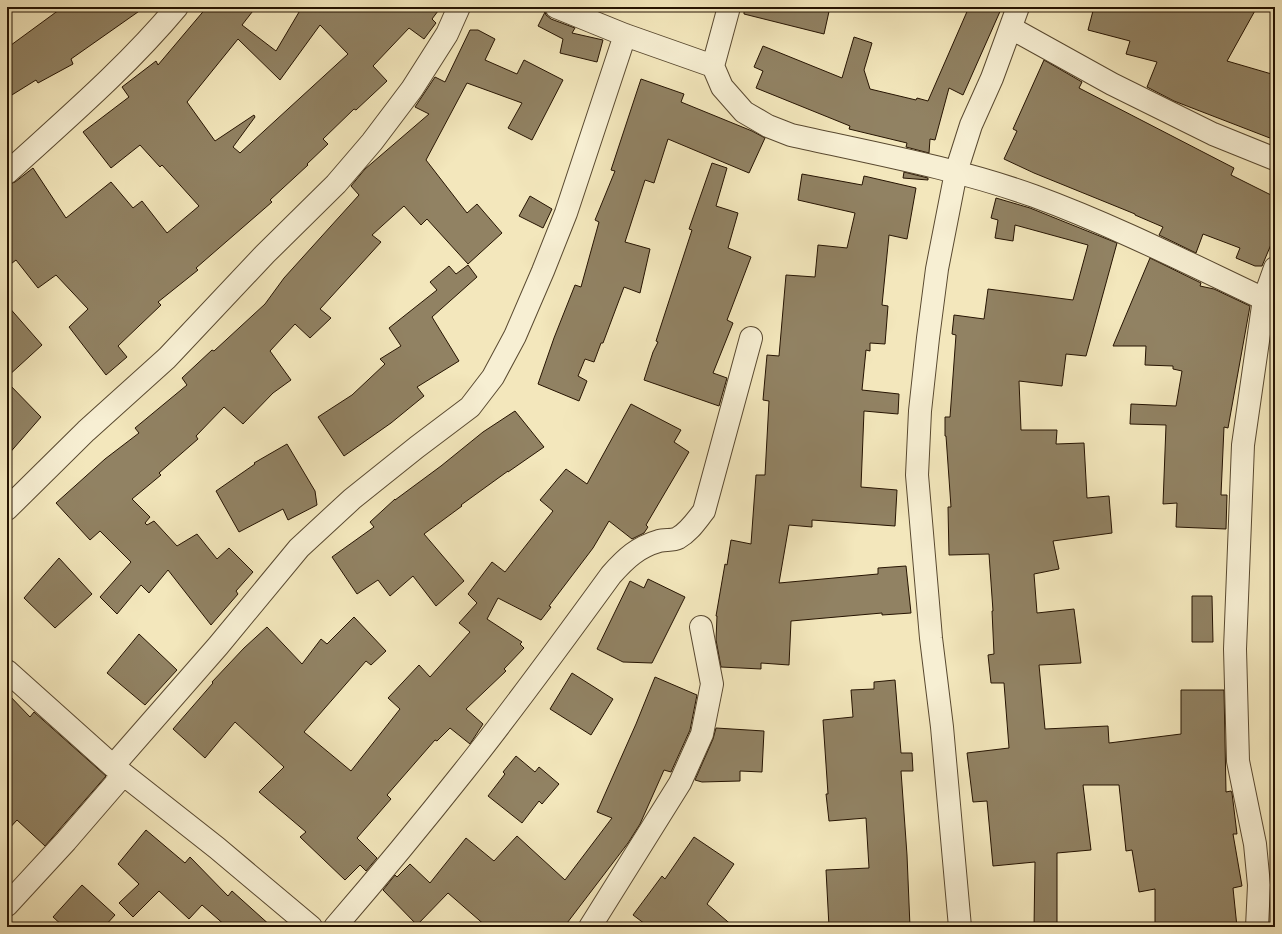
<svg xmlns="http://www.w3.org/2000/svg" width="1282" height="934" viewBox="0 0 1282 934" font-family="'IM FELL English',serif">
<style>
.building{fill:#918263;stroke:#261402;fill-rule:evenodd}
.lines{fill:none;stroke-linecap:round;stroke-linejoin:round}
.minor-casing{stroke:#594930;stroke-width:24}
.minor{stroke:#f7efd3;stroke-width:22}
</style>
<rect width="100%" height="100%" fill="#f3e7bc"/>
<filter id="stains"><feTurbulence type="fractalNoise" baseFrequency=".005" numOctaves="4"/><feColorMatrix values="0 0 0 0 .2 0 0 0 0 .09 0 0 0 0 .02 0 0 0 .5 -.17"/></filter>
<radialGradient id="worn" r=".72"><stop offset=".6" stop-color="#630" stop-opacity="0"/><stop offset="1" stop-color="#630" stop-opacity=".3"/></radialGradient>
<path class="building" d="M 63,7 L 145,7 L 71,59 L 73,64 L 38,83 L 36,80 L 7,98 L 7,48 Z
M 207,7 L 256,7 L 242,25 L 276,51 L 302,7 L 441,7 L 432,19 L 436,23 L 424,39 L 409,28 L 373,66 L 387,81 L 356,110 L 354,109 L 323,139 L 328,144 L 307,164 L 308,165 L 270,200 L 272,202 L 196,268 L 198,270 L 158,302 L 161,305 L 118,346 L 127,357 L 106,375 L 69,327 L 88,309 L 56,275 L 38,288 L 16,260 L 7,267 L 7,185 L 15,182 L 33,168 L 66,218 L 111,182 L 133,208 L 142,201 L 167,233 L 199,206 L 162,165 L 160,167 L 140,145 L 111,168 L 83,132 L 129,97 L 122,87 L 156,61 L 158,65 ZM 320,25 L 348,54 L 240,153 L 233,147 L 255,117 L 254,115 L 215,141 L 187,102 L 238,39 L 280,80 Z
M 744,7 L 830,7 L 824,34 L 744,14 Z
M 969,7 L 1002,7 L 963,95 L 949,88 L 935,140 L 930,139 L 929,153 L 906,147 L 907,143 L 849,129 L 850,126 L 756,88 L 763,71 L 754,67 L 763,46 L 842,78 L 854,37 L 872,43 L 864,70 L 870,89 L 916,100 L 917,98 L 928,101 Z
M 1094,7 L 1257,7 L 1227,61 L 1275,75 L 1275,140 L 1174,101 L 1147,87 L 1157,62 L 1126,54 L 1130,41 L 1088,30 Z
M 545,12 L 546,15 L 551,19 L 575,28 L 572,33 L 603,40 L 597,62 L 560,53 L 563,39 L 538,26 Z
M 470,30 L 478,30 L 495,39 L 485,60 L 517,74 L 524,60 L 563,80 L 532,140 L 508,128 L 522,103 L 467,83 L 426,160 L 467,213 L 477,204 L 502,233 L 468,264 L 427,219 L 421,225 L 404,206 L 372,235 L 381,242 L 320,309 L 331,318 L 310,338 L 295,324 L 270,351 L 291,380 L 273,393 L 243,424 L 224,407 L 196,436 L 198,439 L 159,473 L 161,475 L 132,499 L 150,517 L 145,523 L 147,525 L 154,521 L 177,546 L 197,534 L 217,559 L 229,548 L 253,572 L 236,591 L 238,594 L 211,625 L 168,570 L 149,593 L 141,585 L 117,614 L 100,597 L 131,562 L 100,531 L 90,540 L 56,503 L 105,459 L 139,433 L 135,428 L 187,385 L 182,378 L 212,350 L 214,351 L 265,304 L 284,278 L 359,195 L 351,186 L 365,169 L 429,114 L 415,107 L 435,77 L 445,82 Z
M 1044,60 L 1082,82 L 1079,88 L 1234,168 L 1231,175 L 1275,197 L 1275,235 L 1262,266 L 1255,266 L 1236,258 L 1240,248 L 1203,234 L 1196,253 L 1159,235 L 1163,227 L 1135,215 L 1135,214 L 1034,173 L 1004,159 L 1017,131 L 1013,129 Z
M 641,79 L 684,94 L 681,102 L 752,131 L 765,138 L 749,173 L 668,139 L 654,183 L 645,180 L 625,242 L 650,249 L 640,293 L 624,287 L 603,343 L 601,343 L 594,362 L 585,359 L 578,376 L 587,381 L 579,401 L 538,384 L 554,338 L 575,285 L 581,287 L 599,222 L 595,220 L 615,171 L 611,170 Z
M 712,163 L 727,168 L 716,206 L 738,213 L 728,248 L 751,257 L 727,320 L 733,323 L 713,373 L 727,378 L 719,406 L 644,380 L 653,352 L 658,342 L 656,341 L 692,230 L 689,229 Z
M 904,172 L 928,178 L 928,180 L 903,178 Z
M 802,174 L 862,185 L 864,176 L 916,188 L 907,239 L 889,235 L 882,305 L 888,306 L 885,344 L 870,343 L 870,351 L 866,350 L 862,390 L 899,394 L 898,414 L 864,411 L 861,487 L 897,490 L 895,526 L 812,520 L 812,527 L 789,525 L 779,583 L 878,574 L 878,568 L 906,566 L 911,613 L 882,615 L 882,613 L 791,621 L 789,665 L 761,663 L 761,669 L 721,667 L 716,640 L 717,616 L 716,616 L 725,564 L 727,565 L 731,540 L 751,544 L 756,475 L 765,475 L 769,401 L 763,400 L 767,355 L 779,356 L 786,275 L 815,277 L 818,245 L 847,248 L 855,213 L 798,200 Z
M 530,196 L 552,209 L 543,228 L 519,216 Z
M 996,198 L 1030,208 L 1117,243 L 1086,356 L 1066,354 L 1062,386 L 1019,381 L 1021,430 L 1057,430 L 1056,444 L 1084,443 L 1087,498 L 1109,496 L 1112,533 L 1053,541 L 1059,569 L 1034,574 L 1037,613 L 1074,609 L 1081,663 L 1039,665 L 1045,729 L 1108,726 L 1109,743 L 1181,734 L 1181,690 L 1224,690 L 1226,792 L 1231,791 L 1232,793 L 1237,834 L 1233,834 L 1242,886 L 1233,888 L 1237,927 L 1155,927 L 1155,889 L 1139,892 L 1132,850 L 1126,851 L 1119,785 L 1083,785 L 1091,850 L 1057,853 L 1057,927 L 1034,927 L 1035,862 L 993,866 L 987,801 L 973,802 L 967,753 L 1009,748 L 1004,683 L 991,683 L 988,655 L 994,654 L 992,611 L 993,611 L 989,554 L 949,555 L 948,507 L 951,507 L 946,436 L 945,436 L 945,417 L 950,417 L 956,335 L 952,334 L 954,315 L 984,319 L 988,289 L 1073,300 L 1088,245 L 1015,225 L 1013,241 L 995,238 L 998,220 L 991,218 Z
M 1150,258 L 1201,283 L 1200,286 L 1214,289 L 1250,306 L 1228,428 L 1224,427 L 1221,495 L 1227,495 L 1226,529 L 1176,527 L 1177,503 L 1163,504 L 1166,425 L 1130,424 L 1131,404 L 1176,406 L 1182,371 L 1173,369 L 1173,366 L 1145,365 L 1146,346 L 1113,346 Z
M 468,265 L 477,277 L 432,317 L 459,361 L 417,387 L 424,396 L 391,423 L 344,456 L 318,417 L 352,395 L 385,364 L 380,359 L 401,346 L 389,328 L 437,290 L 430,282 L 449,266 L 456,274 Z
M 7,305 L 42,345 L 7,377 Z
M 7,382 L 41,417 L 7,456 Z
M 631,404 L 681,430 L 674,442 L 689,452 L 646,525 L 648,527 L 644,533 L 632,539 L 609,521 L 593,548 L 549,606 L 551,607 L 541,620 L 498,598 L 487,619 L 522,642 L 520,644 L 524,648 L 504,669 L 506,671 L 466,709 L 483,724 L 470,744 L 450,728 L 437,741 L 435,740 L 387,795 L 391,799 L 357,838 L 377,858 L 366,871 L 360,865 L 345,880 L 300,837 L 306,832 L 259,792 L 284,767 L 235,722 L 205,758 L 173,729 L 213,683 L 212,682 L 244,648 L 267,627 L 302,664 L 321,639 L 327,644 L 354,617 L 386,651 L 371,665 L 366,661 L 304,732 L 351,771 L 400,709 L 388,698 L 419,665 L 430,677 L 470,632 L 459,623 L 477,603 L 468,594 L 492,562 L 505,572 L 553,511 L 540,500 L 566,469 L 587,484 Z
M 515,411 L 544,447 L 508,472 L 508,471 L 461,505 L 462,506 L 424,534 L 464,581 L 436,606 L 413,576 L 390,596 L 378,580 L 357,594 L 332,557 L 374,527 L 370,522 L 395,499 L 395,500 L 441,466 L 483,432 Z
M 287,444 L 315,491 L 317,505 L 288,520 L 283,509 L 239,532 L 216,491 L 255,464 L 254,463 Z
M 59,558 L 92,594 L 55,628 L 24,598 Z
M 648,579 L 685,597 L 652,663 L 623,662 L 597,649 L 630,581 L 644,588 Z
M 1192,596 L 1212,596 L 1213,642 L 1192,642 Z
M 139,634 L 177,670 L 145,705 L 107,673 Z
M 572,673 L 613,699 L 591,735 L 550,709 Z
M 655,677 L 697,695 L 690,730 L 671,772 L 664,770 L 640,824 L 628,843 L 564,927 L 487,927 L 448,893 L 417,925 L 383,890 L 395,875 L 397,877 L 410,864 L 430,883 L 466,838 L 494,861 L 517,836 L 565,880 L 612,818 L 597,812 L 636,724 Z
M 895,680 L 901,753 L 912,753 L 913,771 L 901,771 L 907,855 L 910,927 L 829,927 L 826,870 L 869,868 L 866,818 L 829,821 L 826,794 L 828,794 L 823,720 L 853,717 L 851,690 L 874,689 L 874,682 Z
M 7,693 L 30,717 L 34,712 L 106,776 L 45,846 L 17,820 L 7,831 Z
M 716,728 L 764,731 L 762,772 L 740,771 L 740,781 L 702,782 L 695,780 L 713,739 Z
M 516,756 L 535,772 L 539,767 L 559,784 L 542,804 L 539,801 L 522,823 L 488,796 L 505,774 L 503,772 Z
M 146,830 L 185,863 L 190,857 L 228,896 L 232,891 L 272,927 L 227,927 L 202,905 L 189,919 L 159,891 L 133,917 L 119,903 L 139,884 L 118,864 Z
M 694,837 L 734,864 L 707,904 L 734,927 L 649,927 L 633,915 L 662,876 L 665,879 Z
M 82,885 L 115,915 L 104,927 L 64,927 L 53,917 Z"/>
<g class="lines">
<defs>
<path id="minor" d="M 556,7 L 625,35 L 713,66
M 729,7 L 713,66 L 722,87 L 744,112 L 768,126 L 791,135 C 872,153 956,168 1034,196 C 1113,225 1188,263 1264,299 L 1275,302
M 1011,28 L 1112,84 L 1213,134 L 1275,159
M 7,173 C 65,120 126,68 177,7
M 7,509 L 86,431 L 167,358 L 265,254 L 336,184 L 372,142 L 412,89 L 447,34 L 459,7
M 7,671 L 113,766 L 217,848 L 311,927
M 113,766 L 218,646 L 299,548 L 352,499 L 417,447 L 470,407 L 493,377 L 515,336 L 543,271 L 566,213 L 625,35
M 7,905 L 66,841 L 123,775
M 335,927 C 379,876 422,824 464,771 C 515,707 563,641 611,575 C 626,558 638,547 659,541 C 665,539 672,541 678,538 C 689,532 696,521 704,511 L 751,338
M 590,927 L 680,783 L 702,734 L 712,684 L 701,627
M 960,927 L 942,727 L 931,638 L 917,475 L 920,411 L 928,338 L 937,269 L 956,172 L 971,125 L 992,78 L 1018,7
M 1257,927 L 1259,885 L 1255,844 L 1238,761 L 1235,649 L 1243,445 L 1264,299 L 1275,268"/>
</defs>
<use href="#minor" class="minor-casing"/>
<use href="#minor" class="minor"/>
</g>
<rect width="1282" height="934" fill="none" stroke="#f3e7bc" stroke-width="24"/>
<rect x="8" y="8" width="1266" height="918" fill="none" stroke="#261402" stroke-width="2"/>
<rect x="12" y="12" width="1258" height="910" fill="none" stroke="#261402"/>
<rect width="100%" height="100%" filter="url(#stains)"/>
<rect width="100%" height="100%" fill="url(#worn)"/>
</svg>
